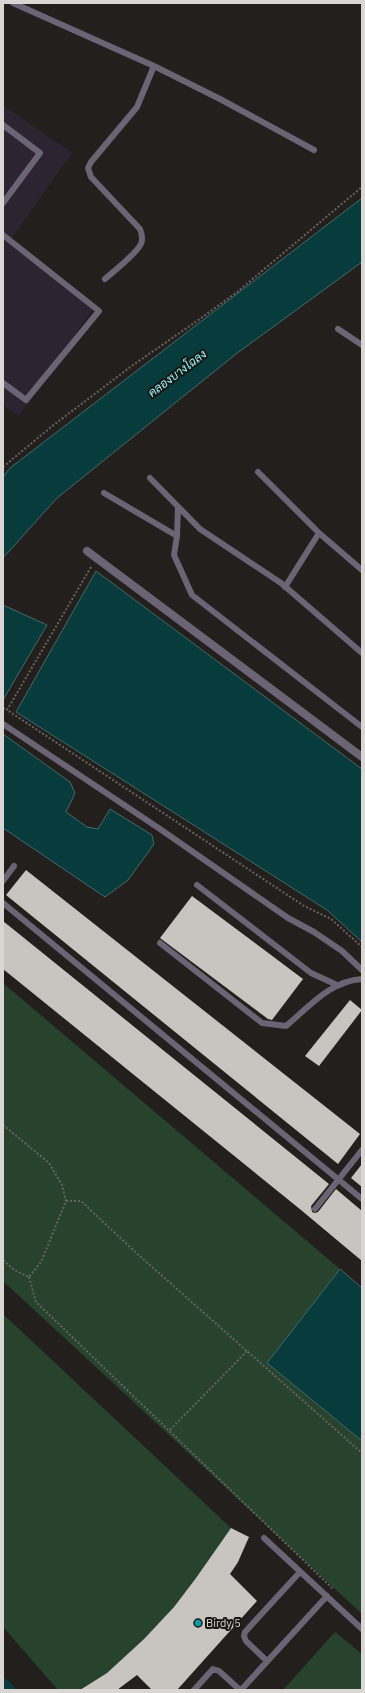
<svg xmlns="http://www.w3.org/2000/svg" width="365" height="1693" viewBox="0 0 365 1693" font-family="'IBM Plex Sans',Sarabun,sans-serif">
<style>
.industrial{fill:#2e2331}
.green{fill:#27422d}
.water{fill:#073b3c;stroke:#466a6a}
.lines{fill:none;stroke-linecap:round;stroke-linejoin:round}
.canal{stroke:#073b3c;stroke-width:12}
.building{fill:#c8c5c0}
.path{stroke:#676361;stroke-width:2;stroke-dasharray:2 2;stroke-linecap:butt}
.service{stroke:#6a6475;stroke-width:6}
.minor{stroke:#6a6475;stroke-width:8}
.culture-dot{fill:#0f9aa8;stroke:#1a1613;stroke-width:1.5}
.labels{text-anchor:middle;dominant-baseline:central;stroke-width:4;stroke-linejoin:round;paint-order:stroke}
.poi-label{font-size:11px;fill:#d9d6d4;stroke:#1a1613;text-anchor:start}
.water-label{font-size:12px;font-style:italic;fill:#95f8fa;stroke:#1a1613}
</style>
<rect width="100%" height="100%" fill="#231f1d"/>
<path class="industrial" d="M 3,105 L 72,153 L 11,239 L 94,307 L 19,416 L 3,405 Z"/>
<path class="green" d="M 3,983 L 340,1269 L 267,1363 L 362,1441 L 362,1614 L 3,1281 Z
M 3,1314 L 231,1528 L 196,1578 L 174,1607 L 144,1639 L 107,1673 L 80,1690 L 58,1690 L 3,1627 Z
M 335,1632 L 362,1654 L 362,1690 L 283,1690 Z"/>
<path class="water" d="M 362,198 L 362,262 L 236,354 L 57,498 L 3,558 L 3,477 L 10,468 Z
M 96,571 L 362,769 L 362,942 L 327,910 L 16,712 Z
M 3,605 L 47,625 L 3,700 Z
M 3,734 L 70,782 L 75,793 L 66,812 L 87,827 L 98,829 L 110,809 L 152,835 L 154,844 L 128,880 L 105,897 L 3,828 Z
M 340,1269 L 362,1288 L 362,1441 L 267,1363 Z"/>
<g class="lines">
<path class="canal" d="M 3,1684 L 9,1690"/>
</g>
<path class="building" d="M 26,870 L 360,1134 L 338,1164 L 6,895 Z
M 192,896 L 303,979 L 272,1020 L 268,1019 L 160,938 Z
M 3,921 L 329,1184 L 311,1206 L 312,1212 L 315,1213 L 318,1212 L 336,1189 L 362,1211 L 362,1261 L 301,1210 L 3,969 Z
M 350,1000 L 362,1010 L 319,1066 L 305,1056 Z
M 362,1164 L 362,1187 L 351,1178 Z
M 231,1528 L 249,1537 L 238,1562 L 230,1574 L 257,1601 L 177,1690 L 152,1690 L 137,1675 L 117,1690 L 80,1690 L 107,1673 L 144,1639 L 174,1607 L 196,1578 Z"/>
<g class="lines">
<path class="path" d="M 3,467 L 51,427 L 133,365 L 197,321 L 237,292 L 362,187
M 91,567 L 7,710 L 304,906 L 331,919 L 362,947
M 3,708 L 7,710
M 3,1125 L 49,1163 L 62,1185 L 66,1201 L 41,1262 L 29,1277 L 14,1270 L 3,1260
M 66,1201 L 81,1201 L 133,1250 L 362,1453
M 29,1277 L 36,1302 L 333,1589
M 170,1430 L 247,1351"/>
<path class="service" d="M 13,3 L 154,66 L 220,99 L 314,150
M 3,125 L 40,153 L 3,203
M 3,235 L 99,311 L 26,400 L 3,383
M 105,279 C 114,271 136,254 141,244 C 143,239 142,234 140,229 L 91,177 L 88,168 L 91,162 L 137,107 L 154,66
M 338,329 L 362,345
M 258,472 L 319,533 L 362,570
M 150,478 L 200,529 L 281,583 L 362,653
M 104,493 L 177,536
M 178,507 L 177,536 L 174,555 L 192,595 L 362,727
M 285,587 L 319,533
M 3,724 L 160,829 L 288,918 L 314,932 L 342,951 L 362,970
M 3,881 L 14,866
M 197,885 L 311,973 L 337,985
M 3,903 L 362,1199
M 160,943 L 262,1023 L 286,1026 C 309,1007 330,981 362,979
M 315,1209 L 362,1150
M 264,1538 L 362,1629
M 267,1661 L 246,1641 L 244,1636 L 245,1632 L 300,1572
M 194,1690 L 213,1669 L 219,1671 L 240,1690
M 241,1690 L 327,1596"/>
<path class="minor" d="M 87,551 L 362,757"/>
</g>
<circle class="culture-dot" cx="198" cy="1623" r="4"/>
<g class="labels">
<g class="poi-label">
<text x="206" y="1623">Birdy 5</text>
</g>
<g class="water-label">
<text transform="translate(177 373) rotate(-37)">คลองบางโฉลง</text>
</g>
</g>
<rect width="365" height="1693" fill="none" stroke="#d9d6d4" stroke-width="8"/>
</svg>
